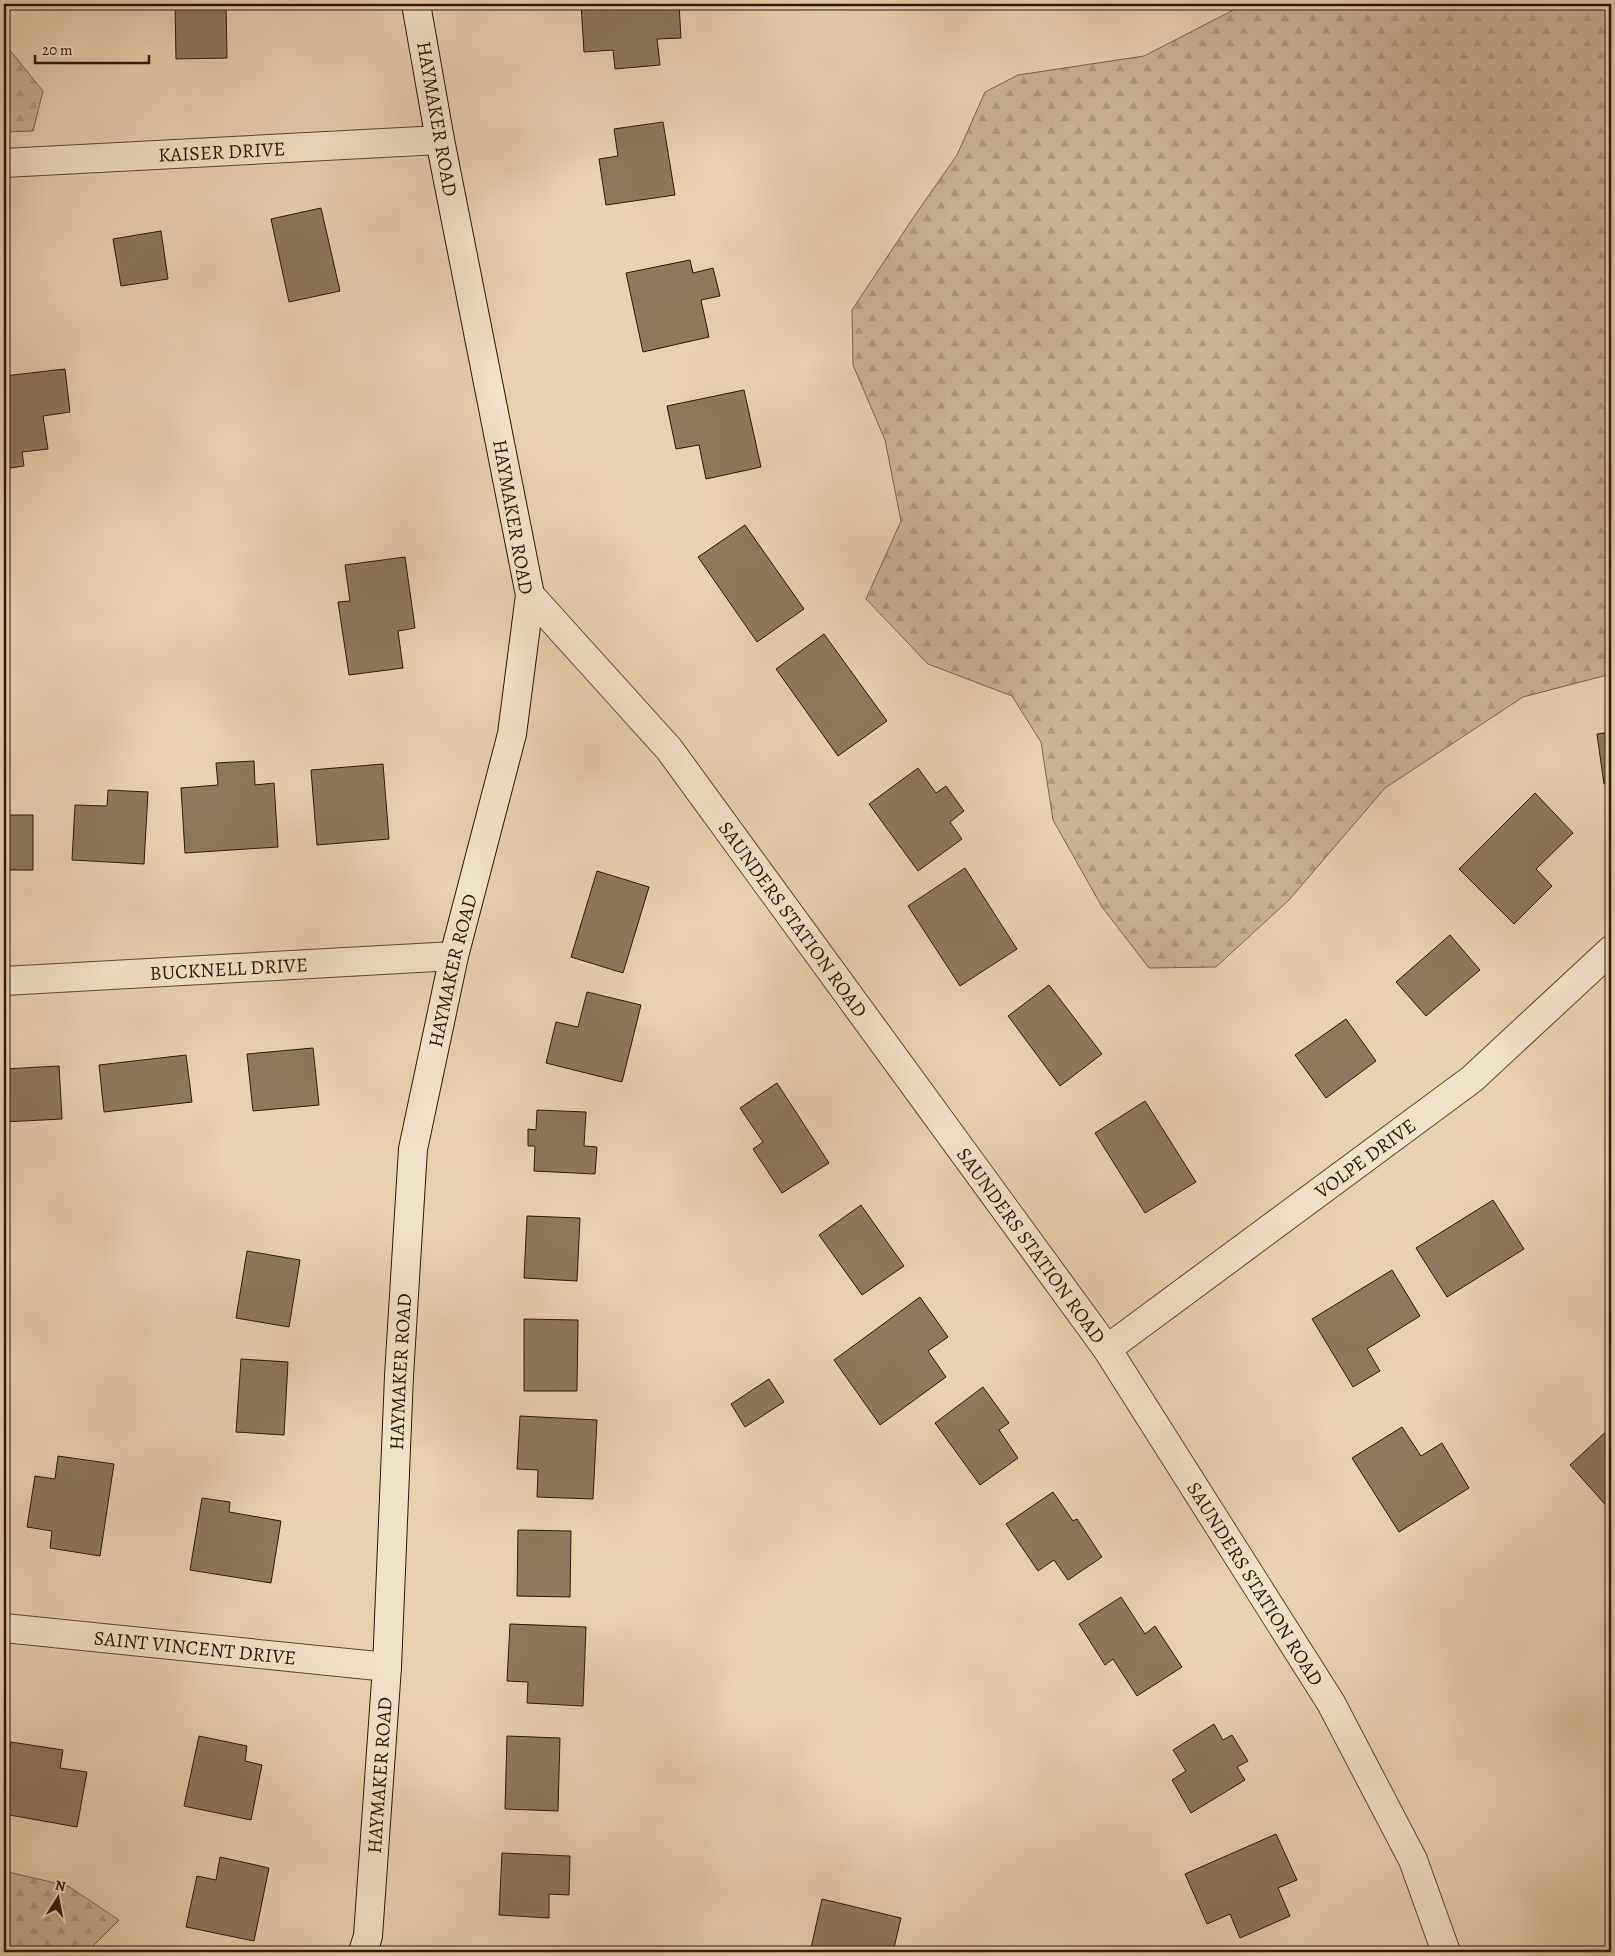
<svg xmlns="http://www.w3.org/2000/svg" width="1615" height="1956" viewBox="0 0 1615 1956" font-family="Alegreya,serif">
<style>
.forest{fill:url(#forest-firs);stroke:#766650}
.building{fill:#8b7a61;stroke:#271a0c}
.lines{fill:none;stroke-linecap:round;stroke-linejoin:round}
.minor-casing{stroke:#574835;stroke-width:30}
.tertiary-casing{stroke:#574835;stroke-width:30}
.secondary-casing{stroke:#271a0c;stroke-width:30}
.minor{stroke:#efe2cb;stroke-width:28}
.tertiary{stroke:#efe2cb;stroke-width:28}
.secondary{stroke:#efe2cb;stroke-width:28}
.labels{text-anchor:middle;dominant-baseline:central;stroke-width:4;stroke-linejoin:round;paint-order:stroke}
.street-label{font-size:20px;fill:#271a0c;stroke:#efe2cb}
</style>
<defs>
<pattern id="forest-firs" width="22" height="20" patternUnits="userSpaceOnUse" patternTransform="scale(1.25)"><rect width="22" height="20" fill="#c6b393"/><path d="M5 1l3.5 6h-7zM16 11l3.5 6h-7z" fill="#aa997e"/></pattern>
</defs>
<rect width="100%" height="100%" fill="#e7d2af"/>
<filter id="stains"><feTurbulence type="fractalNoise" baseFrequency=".004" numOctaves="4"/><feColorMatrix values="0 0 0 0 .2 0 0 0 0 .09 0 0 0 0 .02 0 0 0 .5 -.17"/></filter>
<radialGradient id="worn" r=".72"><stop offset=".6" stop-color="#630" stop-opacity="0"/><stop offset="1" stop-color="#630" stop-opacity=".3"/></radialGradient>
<path class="forest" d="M 1245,4 L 1611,4 L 1611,674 L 1523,697 L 1385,788 L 1289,900 L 1216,967 L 1149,968 L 1102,907 L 1053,820 L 1041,742 L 1012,696 L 928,664 L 866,599 L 901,521 L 885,440 L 853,365 L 852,310 L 913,218 L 957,155 L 985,92 L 1018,75 L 1144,56 Z
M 4,43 L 43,91 L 33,131 L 4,132 Z
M 4,1871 L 68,1886 L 119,1920 L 87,1952 L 4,1952 Z"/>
<path class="building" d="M 175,4 L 226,4 L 227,58 L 176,59 Z
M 581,4 L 679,4 L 681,38 L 657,39 L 660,65 L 615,69 L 613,50 L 584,52 Z
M 663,122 L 675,195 L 606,205 L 599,159 L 618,156 L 614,129 Z
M 321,208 L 340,291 L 289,302 L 271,219 Z
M 161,231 L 168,279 L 121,286 L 113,239 Z
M 690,260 L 693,273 L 713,268 L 720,296 L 701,300 L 709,337 L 643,352 L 626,273 Z
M 65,369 L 70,412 L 43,416 L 48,449 L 22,452 L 24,466 L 4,469 L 4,376 Z
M 744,390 L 761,467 L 706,479 L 699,445 L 676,449 L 667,406 Z
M 745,525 L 804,609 L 757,642 L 698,557 Z
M 405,557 L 415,628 L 398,631 L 403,668 L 349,675 L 338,602 L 350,601 L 345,565 Z
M 824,634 L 887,721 L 838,756 L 776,669 Z
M 1611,732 L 1611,783 L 1604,784 L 1597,734 Z
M 254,761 L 255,785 L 274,783 L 278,847 L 185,853 L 181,788 L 218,785 L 216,763 Z
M 383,764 L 389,839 L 317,845 L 311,770 Z
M 918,768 L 936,793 L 946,786 L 964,811 L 950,822 L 962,839 L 918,871 L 869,804 Z
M 108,790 L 148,792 L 144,864 L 72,860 L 75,805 L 107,806 Z
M 1535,793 L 1573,833 L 1536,869 L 1552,886 L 1514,924 L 1459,869 Z
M 4,815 L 33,815 L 33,870 L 4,870 Z
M 965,868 L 1017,949 L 960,986 L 908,906 Z
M 597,871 L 649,887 L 623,973 L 571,957 Z
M 1450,935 L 1480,970 L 1426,1016 L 1396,982 Z
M 1049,985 L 1102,1054 L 1060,1086 L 1008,1016 Z
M 587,992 L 641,1005 L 622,1082 L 546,1063 L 556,1022 L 578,1027 Z
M 1346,1019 L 1376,1061 L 1326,1098 L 1295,1055 Z
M 313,1048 L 319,1105 L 253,1111 L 247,1054 Z
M 186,1055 L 192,1102 L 104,1112 L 99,1065 Z
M 59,1066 L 62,1119 L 4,1122 L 4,1069 Z
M 777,1083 L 829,1163 L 782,1193 L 753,1149 L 763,1142 L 740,1108 Z
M 1145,1101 L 1196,1182 L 1145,1213 L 1095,1133 Z
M 537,1110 L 586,1112 L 584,1146 L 597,1147 L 595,1174 L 534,1171 L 535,1146 L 528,1146 L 528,1129 L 536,1130 Z
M 1493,1200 L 1524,1249 L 1447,1297 L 1416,1248 Z
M 861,1205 L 904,1266 L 862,1295 L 819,1235 Z
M 527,1216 L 580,1218 L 577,1281 L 524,1278 Z
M 247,1251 L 300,1260 L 289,1327 L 236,1318 Z
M 1392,1270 L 1420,1316 L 1367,1349 L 1380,1371 L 1353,1387 L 1312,1319 Z
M 920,1297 L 948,1337 L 928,1351 L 946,1377 L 880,1425 L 834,1360 Z
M 524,1319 L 578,1320 L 577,1391 L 524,1391 Z
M 241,1359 L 288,1362 L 284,1435 L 236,1432 Z
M 769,1379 L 784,1402 L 745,1427 L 731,1404 Z
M 983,1387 L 1009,1423 L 999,1430 L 1018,1458 L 980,1485 L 935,1423 Z
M 520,1416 L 597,1420 L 593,1499 L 537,1497 L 538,1470 L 517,1469 Z
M 1402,1427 L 1421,1456 L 1442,1443 L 1469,1488 L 1399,1532 L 1352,1458 Z
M 1611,1427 L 1611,1511 L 1570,1465 Z
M 58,1456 L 114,1464 L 100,1556 L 50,1548 L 52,1531 L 27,1527 L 35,1476 L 55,1479 Z
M 1053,1492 L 1073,1521 L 1077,1519 L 1102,1557 L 1068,1580 L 1054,1560 L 1038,1571 L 1006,1524 Z
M 202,1498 L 230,1502 L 229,1512 L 281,1521 L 271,1583 L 190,1570 Z
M 518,1530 L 571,1531 L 570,1597 L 517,1596 Z
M 1121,1597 L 1145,1634 L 1155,1626 L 1182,1667 L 1137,1696 L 1113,1659 L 1105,1665 L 1079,1624 Z
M 510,1624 L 586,1627 L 583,1706 L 527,1703 L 528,1682 L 507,1681 Z
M 1214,1724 L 1223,1740 L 1232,1735 L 1248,1761 L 1237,1767 L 1245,1780 L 1191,1813 L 1172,1780 L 1186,1771 L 1173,1750 Z
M 199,1736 L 247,1746 L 245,1761 L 262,1765 L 251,1820 L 184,1806 Z
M 507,1736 L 560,1738 L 558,1811 L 505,1809 Z
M 11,1742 L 63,1750 L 60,1768 L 87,1772 L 77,1827 L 4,1814 L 4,1782 Z
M 1276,1834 L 1297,1880 L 1278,1888 L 1290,1916 L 1240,1938 L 1230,1914 L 1207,1924 L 1185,1874 Z
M 502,1853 L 570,1856 L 569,1895 L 549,1894 L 549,1918 L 499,1915 Z
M 220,1857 L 269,1868 L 254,1941 L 186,1927 L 197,1876 L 216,1880 Z
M 822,1899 L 901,1918 L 893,1952 L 810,1952 Z"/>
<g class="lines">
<defs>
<g id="minor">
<path id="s1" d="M 4,163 L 440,140"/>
<path id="s2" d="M 4,981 L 454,956"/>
<path id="s3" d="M 1107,1349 L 1472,1079 L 1611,950"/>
<path id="s4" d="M 4,1628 L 387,1667"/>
</g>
<g id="tertiary">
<path id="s5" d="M 530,595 L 669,749 L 1107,1349 L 1331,1703 L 1413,1860 L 1446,1952"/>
</g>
<g id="secondary">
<path id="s6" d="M 363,1952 L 368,1936 L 387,1667 L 399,1376 L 413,1149 L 454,956 L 512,734 L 530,595 L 440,140 L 416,4"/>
</g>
</defs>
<use href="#minor" class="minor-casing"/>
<use href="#tertiary" class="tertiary-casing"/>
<use href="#secondary" class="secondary-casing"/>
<use href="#minor" class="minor"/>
<use href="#tertiary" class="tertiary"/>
<use href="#secondary" class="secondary"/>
</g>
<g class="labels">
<g class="street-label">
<text transform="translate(437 119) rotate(80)">HAYMAKER ROAD</text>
<text stroke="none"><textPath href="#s1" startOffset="218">KAISER DRIVE</textPath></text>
<text transform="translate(513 517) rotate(80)">HAYMAKER ROAD</text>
<text stroke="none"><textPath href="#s5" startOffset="418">SAUNDERS STATION ROAD</textPath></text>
<text stroke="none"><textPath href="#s2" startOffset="225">BUCKNELL DRIVE</textPath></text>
<text stroke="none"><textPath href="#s6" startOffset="988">HAYMAKER ROAD</textPath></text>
<text stroke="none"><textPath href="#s3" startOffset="321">VOLPE DRIVE</textPath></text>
<text stroke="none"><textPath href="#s5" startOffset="822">SAUNDERS STATION ROAD</textPath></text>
<text stroke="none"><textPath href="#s6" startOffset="582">HAYMAKER ROAD</textPath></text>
<text stroke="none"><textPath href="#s5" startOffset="1228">SAUNDERS STATION ROAD</textPath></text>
<text stroke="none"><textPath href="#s4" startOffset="192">SAINT VINCENT DRIVE</textPath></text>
<text stroke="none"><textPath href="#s6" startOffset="178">HAYMAKER ROAD</textPath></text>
</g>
</g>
<rect width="1615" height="1956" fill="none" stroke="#e7d2af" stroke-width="20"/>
<rect x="5" y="5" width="1605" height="1946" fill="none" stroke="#271a0c" stroke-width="2.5"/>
<rect x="10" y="10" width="1595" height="1936" fill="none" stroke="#271a0c"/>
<g transform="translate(58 1898) rotate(11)" stroke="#efe2cb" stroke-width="4" paint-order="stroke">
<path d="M0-4L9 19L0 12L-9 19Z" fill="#271a0c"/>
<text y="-8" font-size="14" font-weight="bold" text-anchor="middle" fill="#271a0c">N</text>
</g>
<path d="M35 55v8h114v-8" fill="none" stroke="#271a0c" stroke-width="2.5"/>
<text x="42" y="55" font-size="15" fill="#271a0c" stroke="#efe2cb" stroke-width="4" paint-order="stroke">20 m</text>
<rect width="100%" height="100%" filter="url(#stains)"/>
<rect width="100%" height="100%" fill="url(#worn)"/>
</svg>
